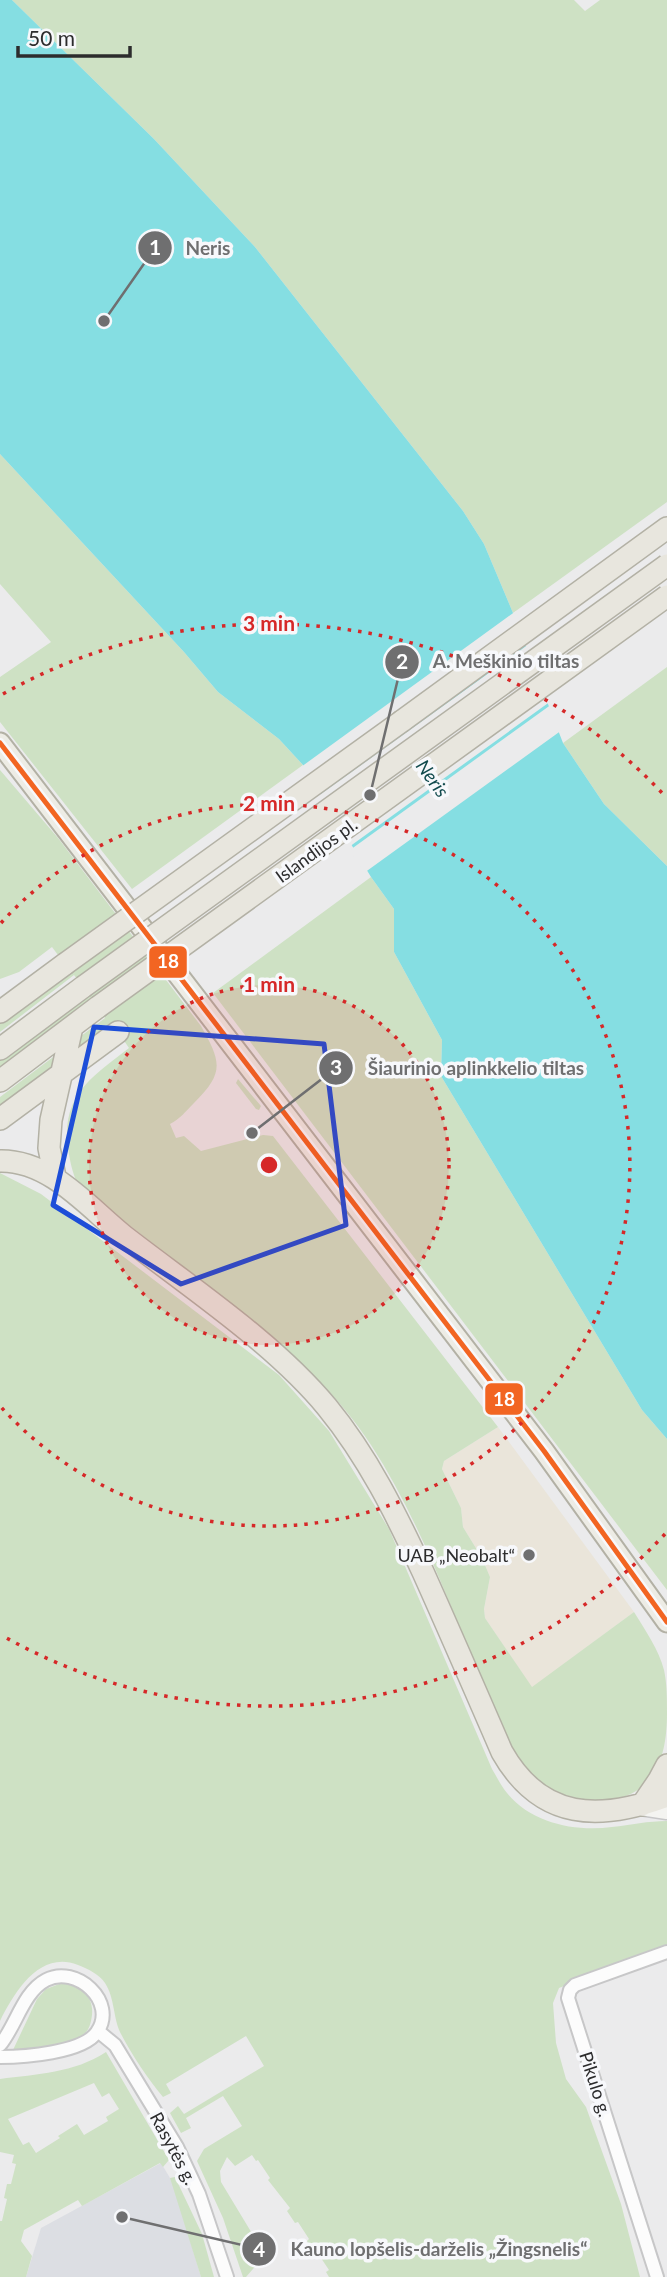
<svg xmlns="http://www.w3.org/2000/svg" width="667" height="2277" viewBox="0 0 667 2277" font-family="Lato,sans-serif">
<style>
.commercial{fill:#eae5da}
.built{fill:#dcdee3}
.green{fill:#cee1c4;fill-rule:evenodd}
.water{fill:#85dee2}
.pier{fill:#ebebec}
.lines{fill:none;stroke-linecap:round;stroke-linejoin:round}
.minor-casing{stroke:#c7c7c8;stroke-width:16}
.secondary-casing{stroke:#c7c7c8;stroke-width:21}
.primary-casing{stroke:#b3b1a5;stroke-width:23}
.trunk-casing{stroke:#b3b1a5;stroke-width:24}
.minor{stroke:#fcfcfc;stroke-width:12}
.secondary{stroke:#f4f4f1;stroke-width:18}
.primary{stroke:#edece5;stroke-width:19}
.trunk{stroke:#e8e6de;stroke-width:21}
.trunk-bridge-casing{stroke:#b3b1a5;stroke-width:24;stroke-linecap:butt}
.trunk-bridge{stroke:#e8e6de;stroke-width:21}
.bus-1-casing{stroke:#f7f8fb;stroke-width:10}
.bus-1{stroke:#f26522;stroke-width:5}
.marked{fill:none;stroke:#1d4ed8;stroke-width:5;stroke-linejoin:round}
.ring{fill:none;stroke:#d62828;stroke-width:3.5;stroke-dasharray:3.5 7}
.poi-dot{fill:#6f6f70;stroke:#f7f8fb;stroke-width:2.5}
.labels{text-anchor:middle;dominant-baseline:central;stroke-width:7;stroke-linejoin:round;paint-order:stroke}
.street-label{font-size:18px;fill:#2c2c2d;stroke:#f7f8fb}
.poi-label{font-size:18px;fill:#2c2c2d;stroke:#f7f8fb;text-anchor:end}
.water-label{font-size:19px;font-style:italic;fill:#10494c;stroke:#f7f8fb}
.centre{fill:#d62828;stroke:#f7f8fb;stroke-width:3.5}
.ring-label{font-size:21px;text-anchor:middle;font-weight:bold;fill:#d62828;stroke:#f7f8fb;stroke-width:7;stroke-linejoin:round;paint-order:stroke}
.leader{fill:none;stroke:#6f6f70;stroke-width:2.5}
.callout-dot{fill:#6f6f70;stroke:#f7f8fb;stroke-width:2.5}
.mark-label{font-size:21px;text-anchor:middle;font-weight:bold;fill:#fff}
.callout-label{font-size:19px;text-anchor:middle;font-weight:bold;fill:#6f6f70;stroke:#f7f8fb;stroke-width:7;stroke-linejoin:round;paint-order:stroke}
.line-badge{stroke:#f7f8fb;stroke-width:2.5}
.badge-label{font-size:19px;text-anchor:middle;font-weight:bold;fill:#fff}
</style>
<rect width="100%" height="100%" fill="#ebebec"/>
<path class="commercial" d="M 498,1427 L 634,1612 L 532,1688 L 485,1618 L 484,1609 L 490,1577 L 482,1558 L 463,1527 L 461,1508 L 442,1469 L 444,1461 Z"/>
<path class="built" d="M 161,2163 L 173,2183 L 201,2277 L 26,2277 L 41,2228 Z"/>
<path class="green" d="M 12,0 L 574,0 L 585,11 L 600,0 L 667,0 L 667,502 L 513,613 L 484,544 L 463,511 L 255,247 L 154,139 Z
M 0,454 L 184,652 L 218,692 L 279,739 L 303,765 L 132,889 L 0,722 L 0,677 L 51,642 L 0,584 Z
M 667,667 L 667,866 L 604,804 L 563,743 Z
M 0,770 L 58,838 L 201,1026 C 221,1062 225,1072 194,1103 C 186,1111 180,1119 170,1124 L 176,1138 L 184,1136 L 201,1151 L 263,1135 L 273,1136 L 498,1427 L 444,1461 L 442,1469 L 461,1508 L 463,1527 L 482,1558 L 490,1577 L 484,1609 L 485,1618 L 532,1687 L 634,1612 C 645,1630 659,1650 664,1670 C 667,1684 667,1698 667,1713 C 667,1758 655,1797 602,1801 C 579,1802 556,1796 536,1783 C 508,1763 491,1701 477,1669 C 445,1593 416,1514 371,1445 C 325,1375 258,1324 193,1274 C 154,1245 116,1215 78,1185 C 72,1172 70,1161 68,1148 C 61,1095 92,1077 129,1048 L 112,1023 L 0,1107 L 0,1097 L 105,1018 L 91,999 L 0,1069 L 0,1060 L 89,995 L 74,975 L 0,1032 L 0,1024 L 70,971 L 52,947 L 19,972 L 0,979 Z
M 371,877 L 394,909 L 394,952 L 442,1040 L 441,1076 L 642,1410 L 667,1439 L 667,1590 L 213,993 Z
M 238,1079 L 261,1106 L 259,1110 L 256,1109 L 236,1083 Z
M 0,1173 L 41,1194 L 279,1375 L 329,1431 L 389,1529 L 492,1769 C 497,1777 501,1786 507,1793 C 531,1823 575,1832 612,1827 C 631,1825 648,1821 667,1821 L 667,1945 L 559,1988 L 553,2003 L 556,2043 L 566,2079 L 586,2107 L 621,2204 L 640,2277 L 329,2277 L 326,2272 L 329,2270 L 317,2252 L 314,2253 L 307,2241 L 309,2239 L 298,2222 L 295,2223 L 287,2211 L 290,2208 L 268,2180 L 270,2178 L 258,2160 L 256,2161 L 252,2155 L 235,2166 L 227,2157 L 220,2171 L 221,2182 L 265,2255 L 246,2277 L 243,2277 L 223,2218 L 197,2161 L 204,2149 L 242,2126 L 223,2096 L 186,2118 L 191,2128 L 181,2133 L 170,2113 L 178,2106 L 184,2114 L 264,2066 L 246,2036 L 166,2084 L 171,2093 L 163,2097 C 148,2079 132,2055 121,2034 C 113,2019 115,1998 105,1983 C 99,1974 88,1969 78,1965 C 40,1950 15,1991 0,2021 Z
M 62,1983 C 80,1987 94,1995 92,2015 C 91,2023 89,2031 83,2035 C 64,2049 36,2048 13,2050 L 37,1999 L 46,1989 Z
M 106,2052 L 169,2160 L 163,2167 L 160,2163 L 82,2206 L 78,2200 L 24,2230 L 21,2241 L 32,2256 L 26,2277 L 0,2277 L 0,2221 L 2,2221 L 7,2199 L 4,2198 L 7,2184 L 11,2184 L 16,2164 L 12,2163 L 14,2155 L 0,2152 L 0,2079 C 37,2074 74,2073 106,2052 ZM 94,2083 L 102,2097 L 109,2093 L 119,2109 L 106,2117 L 108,2121 L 84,2135 L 77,2124 L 58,2136 L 60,2138 L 36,2153 L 29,2142 L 23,2145 L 8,2119 Z
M 175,2177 L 202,2234 L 214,2277 L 201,2277 L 170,2178 Z"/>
<path class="water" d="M 0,0 L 12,0 L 154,139 L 255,247 L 463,511 L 484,544 L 513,613 L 563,743 L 604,804 L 667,866 L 667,1439 L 642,1410 L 441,1076 L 442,1040 L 394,952 L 394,909 L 371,877 L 303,765 L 279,739 L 218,692 L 184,652 L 0,454 Z"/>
<path class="pier" d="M 516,611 L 528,641 L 317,794 L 301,767 Z
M 529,644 L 551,701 L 349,847 L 318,796 Z
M 552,704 L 562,730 L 364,873 L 350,850 Z"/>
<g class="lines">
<defs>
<path id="minor" d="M 98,2031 L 115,2045 L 177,2147 L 199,2194 L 227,2277
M 0,2045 C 16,2026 23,1992 46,1980 C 76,1964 118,2002 97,2032 C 83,2053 23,2057 0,2057
M 657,2277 L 568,1998 L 570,1990 L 575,1985 L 667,1952"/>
<path id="secondary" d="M 641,1806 L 667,1810"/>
<path id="primary" d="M 0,743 L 544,1451 L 667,1622"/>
<path id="trunk" d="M 402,721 L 667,528
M 0,1012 L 65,964
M 0,1049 L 83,987
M 0,1081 L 98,1007
M 0,1119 L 118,1032
M 0,1161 C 50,1160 88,1207 124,1236 C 191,1288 274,1343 327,1407 C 368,1457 396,1514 423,1572 C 450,1632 476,1692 502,1752 C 541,1821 600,1821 667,1796
M 55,1177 L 49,1148 L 51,1120 L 72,1027
M 642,1805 L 659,1780 L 667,1765"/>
</defs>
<use href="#minor" class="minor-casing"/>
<use href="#secondary" class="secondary-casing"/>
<use href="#primary" class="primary-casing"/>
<use href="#trunk" class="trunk-casing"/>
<use href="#minor" class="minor"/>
<use href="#secondary" class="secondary"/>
<use href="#primary" class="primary"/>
<use href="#trunk" class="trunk"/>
<defs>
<path id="trunk-bridge" d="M 65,964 L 402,721
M 83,987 L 667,565
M 98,1007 L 667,596"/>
</defs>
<use href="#trunk-bridge" class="trunk-bridge-casing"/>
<use href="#trunk-bridge" class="trunk-bridge"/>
<defs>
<path id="bus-1" d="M 0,743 L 544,1451 L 667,1622"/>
</defs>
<use href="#bus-1" class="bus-1-casing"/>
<use href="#bus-1" class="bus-1"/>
</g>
<path class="marked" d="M 94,1027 L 324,1044 L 346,1225 L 181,1284 L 53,1205 Z"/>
<circle cx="269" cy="1165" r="180" fill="#d62828" fill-opacity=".12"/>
<g class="ring">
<circle cx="269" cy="1165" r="180"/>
<path d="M1 923A361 361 0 1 1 1 1407"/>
<path d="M665 1534A541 541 0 0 1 3 1636M3 694A541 541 0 0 1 665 796"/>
</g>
<circle class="poi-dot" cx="529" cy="1555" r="7"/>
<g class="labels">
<g class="street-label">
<text transform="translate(316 850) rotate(-36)">Islandijos pl.</text>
<text transform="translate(596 2084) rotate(72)">Pikulo g.</text>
<text transform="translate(174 2148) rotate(62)">Rasytės g.</text>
</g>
<g class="poi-label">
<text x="515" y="1555">UAB „Neobalt“</text>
</g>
<g class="water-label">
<text transform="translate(433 778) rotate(54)">Neris</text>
</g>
</g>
<circle cx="269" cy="1165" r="10" class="centre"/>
<g class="ring-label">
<text x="269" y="631">3 min</text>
<text x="269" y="811">2 min</text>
<text x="269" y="992">1 min</text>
</g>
<path class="leader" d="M104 321L155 248M370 795L402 662M252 1133L336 1068M122 2217L259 2249"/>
<g class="callout-dot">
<circle cx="104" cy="321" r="7"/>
<circle cx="370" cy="795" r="7"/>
<circle cx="252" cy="1133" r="7"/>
<circle cx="122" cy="2217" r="7"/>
<circle cx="155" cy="248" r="18"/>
<circle cx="402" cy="662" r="18"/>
<circle cx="336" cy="1068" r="18"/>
<circle cx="259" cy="2249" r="18"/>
</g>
<g class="mark-label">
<text x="155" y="255">1</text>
<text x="402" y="669">2</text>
<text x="336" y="1075">3</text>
<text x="259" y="2257">4</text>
</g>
<g class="callout-label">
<text x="208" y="255">Neris</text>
<text x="506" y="668">A. Meškinio tiltas</text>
<text x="476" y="1075">Šiaurinio aplinkkelio tiltas</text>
<text x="439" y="2256">Kauno lopšelis-darželis „Žingsnelis“</text>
</g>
<g class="line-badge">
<rect x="148" y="945" width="40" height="34" rx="7" fill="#f26522"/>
<rect x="484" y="1382" width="40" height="34" rx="7" fill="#f26522"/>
</g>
<g class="badge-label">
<text x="168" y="968">18</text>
<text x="504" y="1406">18</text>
</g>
<path d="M18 46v10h112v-10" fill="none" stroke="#2c2c2d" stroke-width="3.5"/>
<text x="28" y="46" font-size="21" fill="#2c2c2d" stroke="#f7f8fb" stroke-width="5" paint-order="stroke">50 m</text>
</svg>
